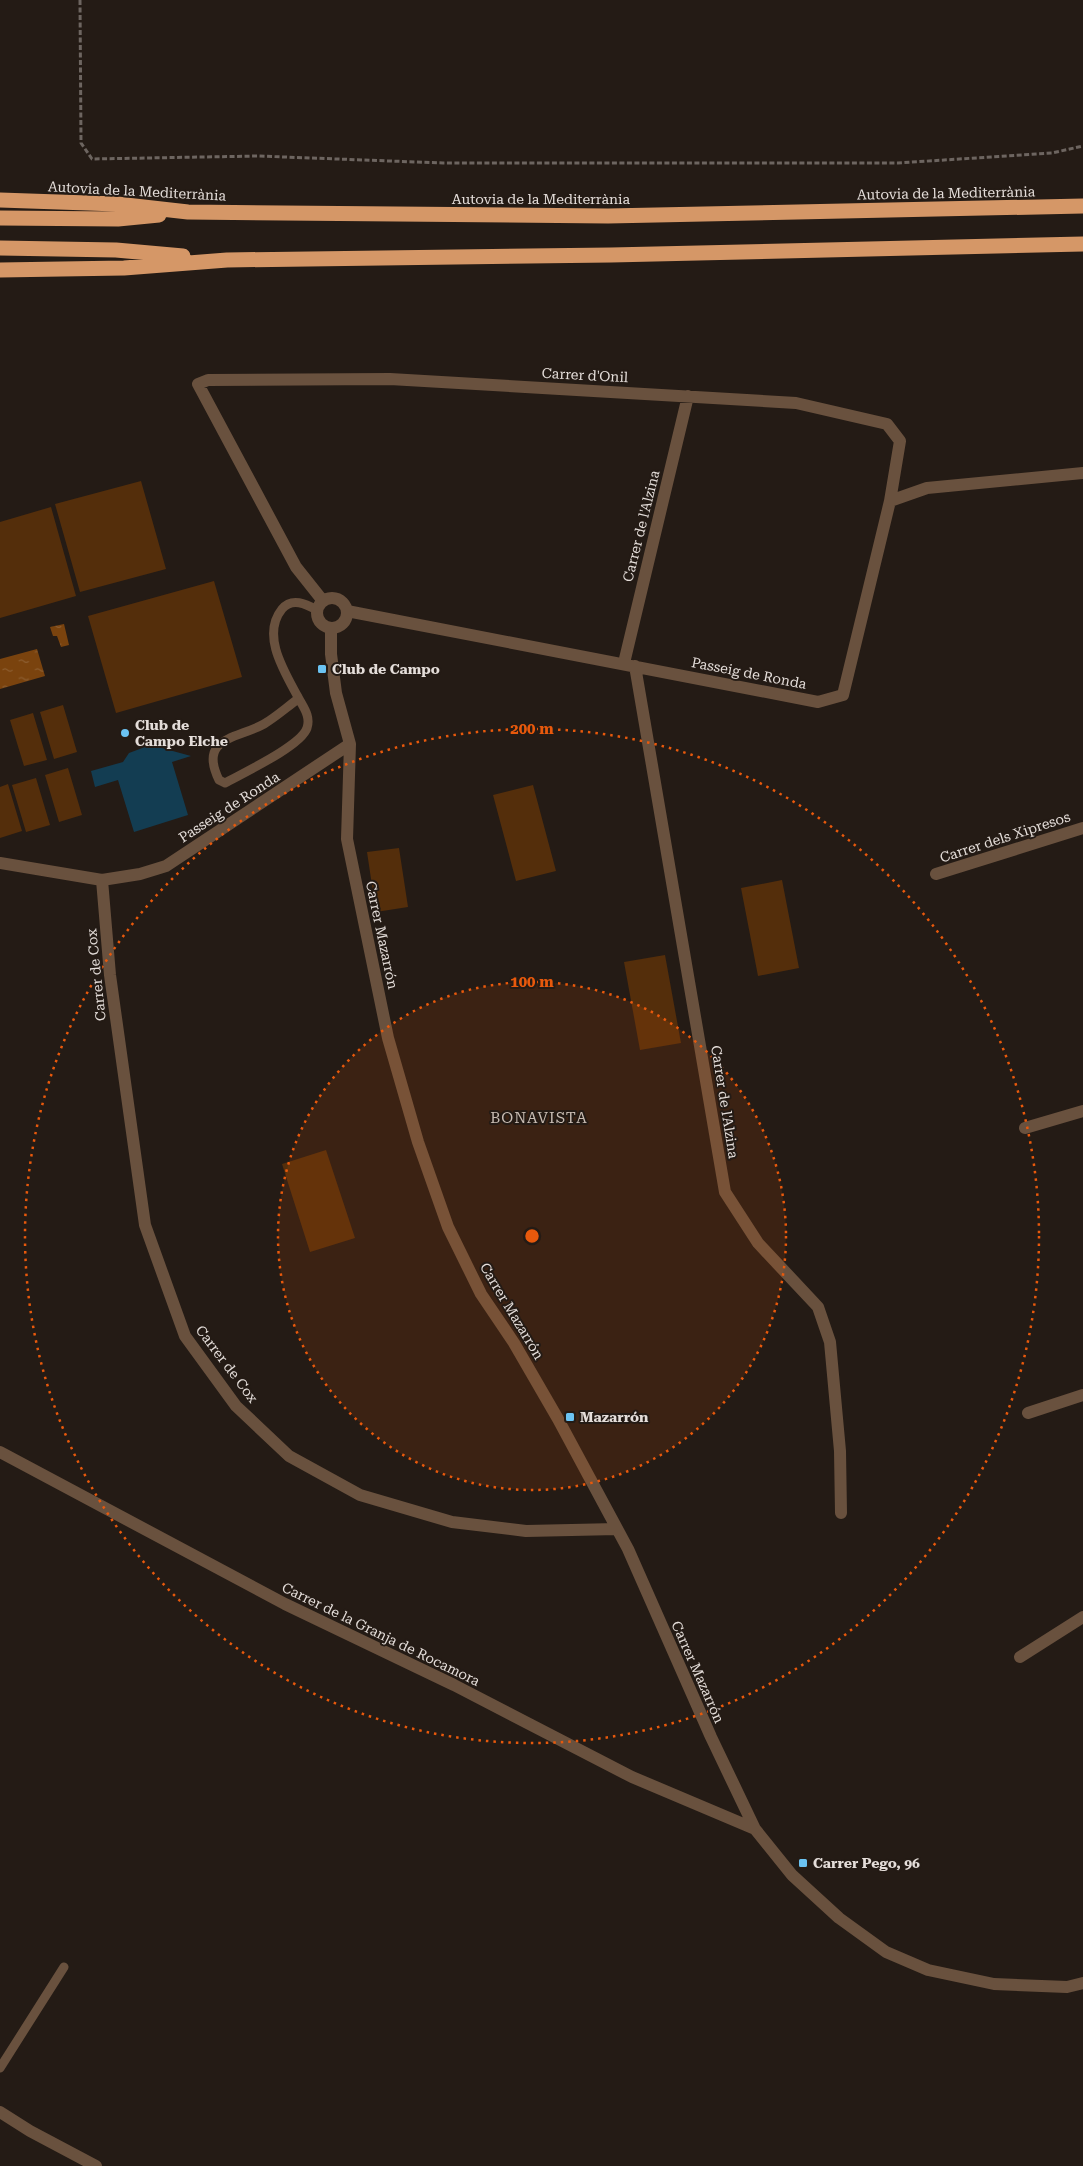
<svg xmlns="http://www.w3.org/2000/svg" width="1083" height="2166" viewBox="0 0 1083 2166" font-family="'Roboto Serif',serif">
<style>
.garden{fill:#542e0b}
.water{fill:url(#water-ripples)}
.building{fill:#133d52}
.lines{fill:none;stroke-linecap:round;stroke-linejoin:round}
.path{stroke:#6d6560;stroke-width:3;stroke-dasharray:5 2.5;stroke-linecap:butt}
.lane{stroke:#69513e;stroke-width:9}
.street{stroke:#69513e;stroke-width:12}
.highway{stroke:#d59767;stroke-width:15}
.ring{fill:none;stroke:#e8590c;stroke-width:2.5;stroke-dasharray:2.5 5}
.poi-dot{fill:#6bc3f2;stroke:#241b15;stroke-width:2}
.labels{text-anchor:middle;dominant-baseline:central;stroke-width:4;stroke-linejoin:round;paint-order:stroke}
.street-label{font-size:14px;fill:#e4ddd9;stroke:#241b15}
.poi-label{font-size:14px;font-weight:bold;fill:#e4ddd9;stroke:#241b15;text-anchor:start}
.neighbourhood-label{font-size:15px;letter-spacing:1px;fill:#c8bcb3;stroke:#241b15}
.centre{fill:#e8590c;stroke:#241b15;stroke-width:2.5}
.ring-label{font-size:15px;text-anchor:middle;font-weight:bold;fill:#e8590c;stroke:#241b15;stroke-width:4;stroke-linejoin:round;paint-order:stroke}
</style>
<defs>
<pattern id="water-ripples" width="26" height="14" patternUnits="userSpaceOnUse" patternTransform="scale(1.25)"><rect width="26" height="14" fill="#7a430e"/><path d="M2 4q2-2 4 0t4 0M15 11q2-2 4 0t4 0" fill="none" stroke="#8d5e30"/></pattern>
</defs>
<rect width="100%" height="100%" fill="#241b15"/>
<path class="garden" d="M 141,481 L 166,569 L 80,592 L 55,504 Z
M 51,507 L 76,596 L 0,618 L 0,522 Z
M 214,581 L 242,677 L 116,713 L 88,616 Z
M 63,705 L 77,752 L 54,759 L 40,712 Z
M 33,713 L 47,760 L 24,766 L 10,720 Z
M 68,768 L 82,815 L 59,822 L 45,775 Z
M 36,778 L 50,825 L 26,832 L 12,785 Z
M 8,784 L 22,831 L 0,838 L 0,787 Z
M 533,785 L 556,871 L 516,881 L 493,795 Z
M 399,848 L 408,907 L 376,912 L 367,852 Z
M 782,880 L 799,968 L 758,976 L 741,888 Z
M 665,955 L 681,1043 L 640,1050 L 624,962 Z
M 326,1150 L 355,1238 L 310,1252 L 282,1164 Z"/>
<path class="water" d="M 64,624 L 69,645 L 61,647 L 57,636 L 53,636 L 50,627 Z
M 37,649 L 45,676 L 0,689 L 0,659 Z"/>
<path class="building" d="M 145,747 L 158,747 L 191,756 L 172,762 L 188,815 L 134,832 L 118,780 L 95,787 L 91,771 L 123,762 L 129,753 Z"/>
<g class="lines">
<path class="path" d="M 80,0 L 81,143 L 92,159 L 258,156 L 443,163 L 898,163 L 1052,153 L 1083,146"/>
<path class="lane" d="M 298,699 C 287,707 276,717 264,724 C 237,739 198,737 219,780 L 225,783 C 243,773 301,746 307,728 C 311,716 303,707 298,697 C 284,671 261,635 282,609 C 292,597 306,604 317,610
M 0,2068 L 64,1967"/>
<path class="street" d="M 890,501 L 927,488 L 1083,473
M317 613a15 15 0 1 1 30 0a15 15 0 1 1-30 0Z
M 323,601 L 296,567 L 198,384 L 208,380 L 390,379 L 796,403 L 887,424 L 900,441 L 890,501 L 843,695 L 818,702 L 347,611
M 331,628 L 331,654 L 336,693 L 350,744 L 347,839 L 388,1038 L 418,1142 L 448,1227 L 481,1294 L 514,1343 L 558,1419 L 628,1549 L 711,1737 L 755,1829 L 792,1875 L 839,1918 L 886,1952 L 928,1970 L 994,1984 L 1067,1987 L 1083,1983
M 624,663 L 688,396
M 635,666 L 725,1192 L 758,1243 L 818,1307 L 830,1342 L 840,1451 L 841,1513
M 0,863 L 102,880 L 140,874 L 166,866 L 350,744
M 936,874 L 1083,828
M 102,880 L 110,975 L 145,1225 L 185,1336 L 236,1406 L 289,1456 L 360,1495 L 452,1522 L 526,1531 L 617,1529
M 1025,1128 L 1083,1111
M 1028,1413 L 1083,1395
M 0,1452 L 285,1604 L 454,1685 L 632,1777 L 755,1829
M 1020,1657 L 1083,1617
M 0,2112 L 30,2131 L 96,2166"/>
<path class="highway" d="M 0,200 L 117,204 L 188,212 L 608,216 L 1083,206
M 0,218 L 118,219 L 159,215
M 0,248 L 116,250 L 183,256
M 0,270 L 124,268 L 227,260 L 611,255 L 1083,244"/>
</g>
<circle cx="532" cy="1236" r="254" fill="#e8590c" fill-opacity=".12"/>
<g class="ring">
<circle cx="532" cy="1236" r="254"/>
<circle cx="532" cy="1236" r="507"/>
</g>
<g class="poi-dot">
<rect x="317" y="664" width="10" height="10" rx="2.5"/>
<circle cx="125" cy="733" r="5"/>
<rect x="565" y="1412" width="10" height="10" rx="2.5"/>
<rect x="798" y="1858" width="10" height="10" rx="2.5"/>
</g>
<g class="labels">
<g class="street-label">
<text transform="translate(137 191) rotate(3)">Autovia de la Mediterrània</text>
<text transform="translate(946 193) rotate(-1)">Autovia de la Mediterrània</text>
<text x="541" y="199">Autovia de la Mediterrània</text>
<text transform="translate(585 375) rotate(3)">Carrer d'Onil</text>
<text transform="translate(641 526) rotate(-76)">Carrer de l'Alzina</text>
<text transform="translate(749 673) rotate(11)">Passeig de Ronda</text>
<text transform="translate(229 807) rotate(-33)">Passeig de Ronda</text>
<text transform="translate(1005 837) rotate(-18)">Carrer dels Xipresos</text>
<text transform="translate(382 935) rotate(78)">Carrer Mazarrón</text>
<text transform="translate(96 975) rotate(-96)">Carrer de Cox</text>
<text transform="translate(725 1102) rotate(81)">Carrer de l'Alzina</text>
<text transform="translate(512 1311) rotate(59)">Carrer Mazarrón</text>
<text transform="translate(227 1364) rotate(53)">Carrer de Cox</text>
<text transform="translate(381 1634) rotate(26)">Carrer de la Granja de Rocamora</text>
<text transform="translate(698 1672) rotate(66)">Carrer Mazarrón</text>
</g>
<g class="poi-label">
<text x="332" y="669">Club de Campo</text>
<text x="135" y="725">Club de<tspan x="135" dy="16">Campo Elche</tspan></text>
<text x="580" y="1417">Mazarrón</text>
<text x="813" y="1863">Carrer Pego, 96</text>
</g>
<g class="neighbourhood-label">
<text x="539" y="1118">BONAVISTA</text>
</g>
</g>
<circle cx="532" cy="1236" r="8" class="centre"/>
<g class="ring-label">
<text x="532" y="734">200 m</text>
<text x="532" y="987">100 m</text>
</g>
</svg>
